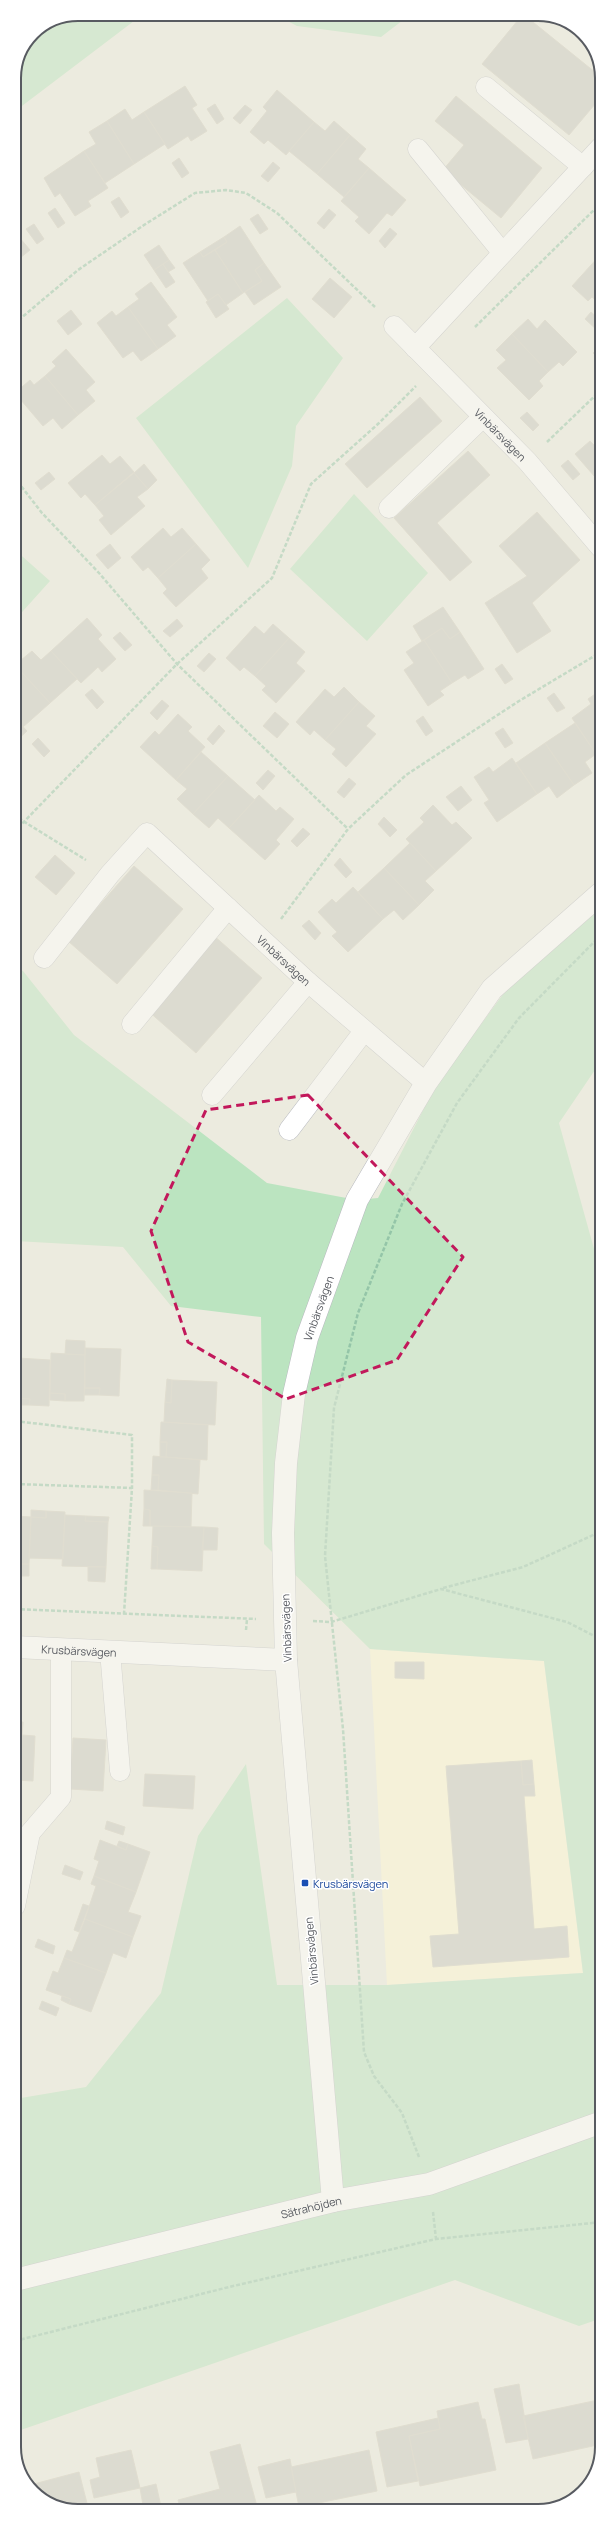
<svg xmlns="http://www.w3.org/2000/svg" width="616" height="2525" viewBox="0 0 616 2525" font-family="Manrope,sans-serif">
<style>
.commercial{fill:#fef9d2}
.green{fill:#bbe4c0}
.building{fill:#c8c7bf;stroke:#d0cdbe}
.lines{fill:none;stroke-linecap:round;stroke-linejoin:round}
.service-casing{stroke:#b7b9bf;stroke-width:21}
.minor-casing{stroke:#b7b9bf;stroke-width:23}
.tertiary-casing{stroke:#b7b9bf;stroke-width:23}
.path{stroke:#94c5a8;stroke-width:2.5;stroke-dasharray:4 2;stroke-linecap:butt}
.service{stroke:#fff;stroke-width:20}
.minor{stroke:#fff;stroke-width:22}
.tertiary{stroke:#fff;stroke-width:22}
.marked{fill:none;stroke:#c2185b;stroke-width:3;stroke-dasharray:8 5;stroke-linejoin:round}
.transit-dot{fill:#1a4fb4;stroke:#fff;stroke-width:1.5}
.labels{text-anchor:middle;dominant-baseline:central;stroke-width:3;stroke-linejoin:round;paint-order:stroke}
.street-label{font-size:11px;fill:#585b61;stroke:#fff}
.transit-label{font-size:11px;fill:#164399;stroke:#fff;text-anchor:start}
.rim{fill:none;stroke:#585b61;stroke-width:2}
</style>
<rect width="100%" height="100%" fill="#ecebdf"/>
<path class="commercial" d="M 370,1649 L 544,1661 L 583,1973 L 387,1985 Z"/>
<path class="green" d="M 78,14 L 148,14 L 134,21 L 14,112 L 14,78 L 33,33 Z
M 274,14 L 411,14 L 381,37 L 297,26 Z
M 287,298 L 343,358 L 296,426 L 292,466 L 248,568 L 136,418 Z
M 354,494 L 428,573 L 367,641 L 290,569 Z
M 14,549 L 50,581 L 14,621 Z
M 601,883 L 601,1061 L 559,1123 L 601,1274 L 602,2318 L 579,2326 L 455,2280 L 15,2432 L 15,2099 L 86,2087 L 161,1993 L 198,1836 L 246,1764 L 277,1985 L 387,1985 L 583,1973 L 544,1661 L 370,1649 L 264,1544 L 261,1317 L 171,1306 L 123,1247 L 15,1241 L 14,964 L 23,971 L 74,1035 L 267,1183 L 357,1200 L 378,1198 L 435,1087 L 540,944 Z"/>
<path class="building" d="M 523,14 L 601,77 L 601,97 L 569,135 L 482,64 Z
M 185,86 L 197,105 L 192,108 L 207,131 L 191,141 L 188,136 L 168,149 L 144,112 Z
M 277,90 L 314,122 L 286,155 L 268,140 L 264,144 L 250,132 L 267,111 L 263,107 Z
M 456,96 L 542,168 L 501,218 L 443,170 L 464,145 L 435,121 Z
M 215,104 L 224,119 L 217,124 L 207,109 Z
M 245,105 L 252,110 L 240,124 L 233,118 Z
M 125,109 L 132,120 L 144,112 L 165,144 L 134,164 L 107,121 Z
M 107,121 L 134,164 L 105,183 L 84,151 L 96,144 L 89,132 Z
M 334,121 L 350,135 L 317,174 L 289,151 L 314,122 L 325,131 Z
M 350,135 L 366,149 L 358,159 L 369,168 L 344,197 L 317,174 Z
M 84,151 L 108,188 L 88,201 L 91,206 L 75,216 L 60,193 L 55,197 L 44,178 Z
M 179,158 L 189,173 L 182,178 L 172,163 Z
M 273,162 L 280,168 L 268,182 L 261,176 Z
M 369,168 L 406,200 L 392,216 L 387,213 L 369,234 L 355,221 L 359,217 L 341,201 Z
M 119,197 L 129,212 L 121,218 L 111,202 Z
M 55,208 L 65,223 L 58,228 L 48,213 Z
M 329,209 L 336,215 L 324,229 L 317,223 Z
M 258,214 L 268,229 L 260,234 L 250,219 Z
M 34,224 L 44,239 L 37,244 L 26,229 Z
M 240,226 L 264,263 L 255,270 L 262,281 L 243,293 L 215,250 L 227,242 L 224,237 Z
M 390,228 L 397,234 L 385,248 L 379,241 Z
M 14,231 L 30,250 L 15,262 L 14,261 Z
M 224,237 L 227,242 L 203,257 L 200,252 Z
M 159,245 L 169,260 L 154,270 L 144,255 Z
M 215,250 L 243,293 L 226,305 L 218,294 L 208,301 L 183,263 L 200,252 L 203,257 Z
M 601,254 L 601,305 L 592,297 L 588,301 L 572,286 Z
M 169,260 L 175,268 L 168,272 L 163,264 Z
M 264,263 L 281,287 L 254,305 L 245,292 L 262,281 L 255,270 Z
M 163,264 L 175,282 L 166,288 L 154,270 Z
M 330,278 L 352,297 L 334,318 L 312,299 Z
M 151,282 L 177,317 L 167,325 L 176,336 L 158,349 L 128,307 L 139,299 L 135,294 Z
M 218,294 L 229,309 L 216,318 L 206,302 Z
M 128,307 L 158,349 L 141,361 L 133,351 L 123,358 L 97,323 L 112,311 L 116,316 Z
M 71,310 L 82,324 L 68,335 L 57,321 Z
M 591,312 L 601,321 L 601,328 L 598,331 L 585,319 Z
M 528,319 L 537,329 L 545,320 L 577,352 L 563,366 L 559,362 L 548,372 L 512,334 Z
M 512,334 L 548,372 L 539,381 L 543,386 L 529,400 L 497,368 L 506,360 L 496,350 Z
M 599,347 L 601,348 L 601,361 L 593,353 Z
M 66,349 L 95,382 L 86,390 L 95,401 L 78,415 L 45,376 L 56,366 L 52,362 Z
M 45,376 L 78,415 L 62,429 L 53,418 L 43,426 L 15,393 L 30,380 L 34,385 Z
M 420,397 L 442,421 L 367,488 L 345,464 Z
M 527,412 L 539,425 L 533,431 L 520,418 Z
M 601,440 L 601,484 L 575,454 L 590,441 L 594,445 Z
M 468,451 L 490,475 L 437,523 L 472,562 L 450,581 L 394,518 Z
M 102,455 L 110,464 L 120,456 L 134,472 L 95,505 L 85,494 L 81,498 L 68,483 Z
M 568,460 L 580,474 L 573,480 L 561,466 Z
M 144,464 L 157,480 L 148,489 L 134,473 Z
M 49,472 L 55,479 L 41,490 L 35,483 Z
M 134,473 L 148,489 L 137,497 L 145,506 L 111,535 L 99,520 L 104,516 L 95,505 Z
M 537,512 L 580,560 L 532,603 L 551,631 L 517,653 L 485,603 L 527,576 L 499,546 Z
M 163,528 L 171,537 L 182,528 L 196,544 L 158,578 L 148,567 L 143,571 L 131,557 Z
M 110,544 L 121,558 L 108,569 L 96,555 Z
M 196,544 L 210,560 L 201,569 L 208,578 L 176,607 L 163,593 L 167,589 L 158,578 Z
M 443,607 L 460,632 L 450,639 L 442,628 L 422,641 L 413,626 Z
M 87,618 L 102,635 L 98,639 L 116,659 L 102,672 L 98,667 L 81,683 L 51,651 Z
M 177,619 L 183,626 L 170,637 L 163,631 Z
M 273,624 L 289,638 L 255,676 L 244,667 L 240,671 L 226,658 L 255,626 L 264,634 Z
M 442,628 L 450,639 L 460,632 L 484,669 L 468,679 L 465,675 L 452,683 L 424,640 Z
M 120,632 L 132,645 L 125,651 L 113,638 Z
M 289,638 L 305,652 L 296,663 L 305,671 L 276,703 L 262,690 L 266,686 L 255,676 Z
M 424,640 L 452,683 L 440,691 L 444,695 L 428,706 L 404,670 L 414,663 L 406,652 Z
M 32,651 L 41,660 L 51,651 L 77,679 L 50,703 L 15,665 Z
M 209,653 L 216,659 L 204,672 L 197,666 Z
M 502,664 L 513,679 L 505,684 L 495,669 Z
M 15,665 L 50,703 L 23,727 L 14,717 Z
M 344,687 L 359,702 L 325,740 L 314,730 L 310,735 L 296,722 L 325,689 L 334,697 Z
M 92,689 L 104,702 L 97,709 L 85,695 Z
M 601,690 L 601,751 L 596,754 L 572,718 L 591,704 L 588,699 Z
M 554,693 L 565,708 L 557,712 L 547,698 Z
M 162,700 L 169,706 L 157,720 L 150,713 Z
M 359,702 L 375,716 L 366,726 L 376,734 L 346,767 L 332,754 L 336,749 L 325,740 Z
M 275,712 L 289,724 L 277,738 L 263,726 Z
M 178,714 L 192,727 L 188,731 L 205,747 L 176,780 L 140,747 L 155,731 L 159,735 Z
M 423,716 L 433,731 L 426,736 L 416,721 Z
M 14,717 L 27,731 L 14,743 Z
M 575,723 L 596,754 L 585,762 L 592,773 L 574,785 L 545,743 Z
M 219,725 L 225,731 L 213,745 L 207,739 Z
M 503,728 L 513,743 L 505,748 L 495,733 Z
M 38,738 L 50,751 L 44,757 L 32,744 Z
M 545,743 L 574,785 L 557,798 L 549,786 L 537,794 L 516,763 Z
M 201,752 L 228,776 L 193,814 L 177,799 L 187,789 L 176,780 Z
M 512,758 L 537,794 L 497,822 L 484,803 L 489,800 L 474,777 L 489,767 L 493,772 Z
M 268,770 L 275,776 L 263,790 L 256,783 Z
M 228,776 L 255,800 L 229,828 L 218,818 L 209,828 L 193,814 Z
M 349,778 L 356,784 L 344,798 L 337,792 Z
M 461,786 L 472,800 L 458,811 L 446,797 Z
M 259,795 L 276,811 L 280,807 L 294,819 L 276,840 L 280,844 L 265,860 L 229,828 Z
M 433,805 L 452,825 L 456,822 L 472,838 L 436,871 L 406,839 L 424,822 L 420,818 Z
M 384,817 L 397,830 L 390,837 L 378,824 Z
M 303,828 L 310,834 L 297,847 L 291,841 Z
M 410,843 L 436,871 L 425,881 L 434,890 L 419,905 L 384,868 Z
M 55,855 L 75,873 L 56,895 L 35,877 Z
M 340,858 L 352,872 L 346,878 L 334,865 Z
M 134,866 L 183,909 L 117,984 L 68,941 Z
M 384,868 L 419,905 L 403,920 L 394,910 L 383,919 L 358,892 Z
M 353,887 L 383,919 L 348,952 L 332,936 L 337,932 L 318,912 L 332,899 L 336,903 Z
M 309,920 L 321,933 L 315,940 L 302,926 Z
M 213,935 L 262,978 L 196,1053 L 147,1010 Z
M 15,1339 L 18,1339 L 18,1352 L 15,1352 Z
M 66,1340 L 85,1341 L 85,1355 L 65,1354 Z
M 85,1348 L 121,1349 L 119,1396 L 99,1395 L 100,1388 L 85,1388 Z
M 15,1352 L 18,1352 L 15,1398 Z
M 51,1353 L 85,1355 L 84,1401 L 65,1401 L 65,1394 L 50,1393 Z
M 18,1358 L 50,1360 L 49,1406 L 29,1405 L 30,1399 L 15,1398 Z
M 167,1379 L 172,1380 L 171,1403 L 165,1402 Z
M 172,1380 L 217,1382 L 215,1425 L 164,1422 L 165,1402 L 171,1403 Z
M 85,1388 L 100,1388 L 99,1395 L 84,1395 Z
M 50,1393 L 65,1394 L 65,1401 L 50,1400 Z
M 15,1398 L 30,1399 L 29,1405 L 15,1405 Z
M 161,1422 L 208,1425 L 207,1460 L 166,1457 L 167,1442 L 160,1442 Z
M 160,1442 L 167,1442 L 166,1457 L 160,1457 Z
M 153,1456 L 200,1460 L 198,1494 L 158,1490 L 159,1475 L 152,1475 Z
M 152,1475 L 159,1475 L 158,1490 L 151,1490 Z
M 144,1490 L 192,1493 L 191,1527 L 150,1526 L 150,1510 L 144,1509 Z
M 144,1509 L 150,1510 L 150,1526 L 143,1526 Z
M 31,1510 L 46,1511 L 46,1518 L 31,1517 Z
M 46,1511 L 65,1512 L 63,1559 L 29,1558 L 31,1517 L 46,1518 Z
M 65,1515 L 86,1516 L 85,1521 L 108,1522 L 106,1567 L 62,1566 Z
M 15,1516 L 31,1517 L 29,1564 L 15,1564 Z
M 86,1516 L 109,1517 L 108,1522 L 85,1521 Z
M 153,1526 L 204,1527 L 202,1571 L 157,1569 L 158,1547 L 152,1546 Z
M 204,1527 L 218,1528 L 217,1550 L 202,1550 Z
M 152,1546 L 158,1547 L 157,1569 L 151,1569 Z
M 16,1564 L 29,1564 L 29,1576 L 15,1576 Z
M 88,1567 L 106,1567 L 105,1582 L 88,1581 Z
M 395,1662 L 424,1662 L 424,1679 L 395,1678 Z
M 15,1722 L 23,1722 L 22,1735 L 35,1736 L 33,1781 L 15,1780 Z
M 73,1738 L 106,1740 L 103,1791 L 70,1789 Z
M 532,1760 L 534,1784 L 523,1785 L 521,1761 Z
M 521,1761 L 523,1785 L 534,1784 L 535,1796 L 524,1796 L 534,1929 L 567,1926 L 569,1957 L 433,1967 L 430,1936 L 459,1934 L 446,1766 Z
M 145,1774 L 195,1776 L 193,1809 L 143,1806 Z
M 107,1821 L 125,1827 L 123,1835 L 105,1829 Z
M 100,1840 L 126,1850 L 128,1844 L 150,1852 L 136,1892 L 94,1876 L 99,1861 L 94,1859 Z
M 119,1841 L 128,1844 L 126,1850 L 117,1846 Z
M 65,1865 L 83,1872 L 80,1880 L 62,1874 Z
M 94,1876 L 136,1892 L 128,1912 L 141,1916 L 133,1937 L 85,1919 L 96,1886 L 91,1884 Z
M 83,1904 L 89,1906 L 79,1932 L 74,1930 Z
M 85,1919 L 133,1937 L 126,1958 L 113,1953 L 106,1973 L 64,1958 L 67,1950 L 72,1952 Z
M 38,1939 L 55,1946 L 53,1954 L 35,1947 Z
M 64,1958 L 106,1973 L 91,2012 L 69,2004 L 71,1999 L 46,1990 L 53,1971 L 58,1973 Z
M 62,1996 L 71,1999 L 69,2004 L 61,2000 Z
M 42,2001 L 59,2008 L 56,2016 L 39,2009 Z
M 519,2384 L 528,2439 L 506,2443 L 494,2389 Z
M 598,2400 L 602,2418 L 602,2444 L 533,2459 L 523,2416 Z
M 478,2402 L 482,2419 L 485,2419 L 496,2470 L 420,2486 L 409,2436 L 440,2429 L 437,2411 Z
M 438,2418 L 440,2429 L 409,2436 L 418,2481 L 387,2487 L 376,2432 Z
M 240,2444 L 258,2510 L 181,2511 L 178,2500 L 220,2489 L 210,2452 Z
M 131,2450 L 140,2488 L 94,2498 L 90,2480 L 100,2477 L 96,2458 Z
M 369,2450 L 377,2491 L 299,2507 L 291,2467 Z
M 290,2459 L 296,2492 L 266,2498 L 258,2467 Z
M 79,2472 L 89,2511 L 74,2511 L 36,2495 L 30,2485 Z
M 156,2484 L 162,2511 L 144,2511 L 140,2488 Z"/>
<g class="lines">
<defs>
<g id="service">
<path d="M 486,87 L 583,167"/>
<path d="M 418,149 L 502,252"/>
<path id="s1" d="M 394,326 L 527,461 L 601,548"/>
<path d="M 415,348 L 601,147"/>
<path d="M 389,508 L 483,417"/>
<path id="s2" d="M 44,958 L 110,874 L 147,833 L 308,982 L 426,1083"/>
<path d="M 132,1024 L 228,908"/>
<path d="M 212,1095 L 308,982"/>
<path d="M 289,1130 L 364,1031"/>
<path d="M 110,1651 L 120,1771"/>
<path d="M 15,1906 L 30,1833 L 61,1797 L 61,1649"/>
</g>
<g id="minor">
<path id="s3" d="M 15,1647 L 286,1660"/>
<path id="s4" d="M 333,2201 L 286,1660 L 283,1533 L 286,1463 L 294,1394 L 307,1338 L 357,1200 L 426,1083 L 492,989 L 601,893"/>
</g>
<g id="tertiary">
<path id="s5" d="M 15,2280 L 333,2201 L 429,2184 L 602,2122"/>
</g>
</defs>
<use href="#service" class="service-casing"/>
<use href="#minor" class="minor-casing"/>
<use href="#tertiary" class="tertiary-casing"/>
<path class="path" d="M 14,324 L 78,270 L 144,225 L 195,193 L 226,190 L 246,193 L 277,213 L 375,307
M 475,327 L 601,203
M 547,442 L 601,390
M 14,477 L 42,513 L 99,573 L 177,664 L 348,829
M 14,814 L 23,821 L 86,860
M 14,832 L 177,664 L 272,578 L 311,484 L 379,423 L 416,386
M 281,919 L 348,829 L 406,775 L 519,701 L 601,652
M 15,1421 L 132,1435 L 132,1488
M 15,1484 L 132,1488 L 124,1614
M 443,1588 L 523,1567 L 602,1531
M 15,1609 L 256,1619
M 313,1621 L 331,1622 L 441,1589 L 567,1622 L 602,1640
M 246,1630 L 247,1619
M 419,2157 L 402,2113 L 374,2076 L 364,2052 L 343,1729 L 325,1556 L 334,1408 L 358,1313 L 402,1204 L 457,1103 L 519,1018 L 601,935
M 433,2212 L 436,2239
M 15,2341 L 229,2287 L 436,2239 L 602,2222"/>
<use href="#service" class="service"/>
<use href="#minor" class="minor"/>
<use href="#tertiary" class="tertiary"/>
</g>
<path d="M0 0H616V2525H0ZM 308,1095 L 463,1257 L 397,1360 L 286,1399 L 188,1342 L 151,1231 L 206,1110 Z" fill="#ecebdf" fill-opacity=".55" fill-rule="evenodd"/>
<path class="marked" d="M 308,1095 L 463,1257 L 397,1360 L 286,1399 L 188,1342 L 151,1231 L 206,1110 Z"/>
<rect class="transit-dot" x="301" y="1879" width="8" height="8" rx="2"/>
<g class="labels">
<g class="street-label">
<text stroke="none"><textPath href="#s1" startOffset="152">Vinbärsvägen</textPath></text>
<text stroke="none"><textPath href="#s2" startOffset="349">Vinbärsvägen</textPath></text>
<text stroke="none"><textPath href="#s4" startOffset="899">Vinbärsvägen</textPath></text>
<text transform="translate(286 1628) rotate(-92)">Vinbärsvägen</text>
<text stroke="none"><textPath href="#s3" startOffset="64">Krusbärsvägen</textPath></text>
<text transform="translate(311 1951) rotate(-95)">Vinbärsvägen</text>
<text stroke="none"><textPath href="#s5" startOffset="305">Sätrahöjden</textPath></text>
</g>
<g class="transit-label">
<text x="313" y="1883">Krusbärsvägen</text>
</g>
</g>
<path d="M0 0H616V2525H0ZM78 21H538A57 57 0 0 1 595 78V2447A57 57 0 0 1 538 2504H78A57 57 0 0 1 21 2447V78A57 57 0 0 1 78 21Z" fill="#fff" fill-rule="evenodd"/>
<path class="rim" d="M78 21H538A57 57 0 0 1 595 78V2447A57 57 0 0 1 538 2504H78A57 57 0 0 1 21 2447V78A57 57 0 0 1 78 21Z"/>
</svg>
